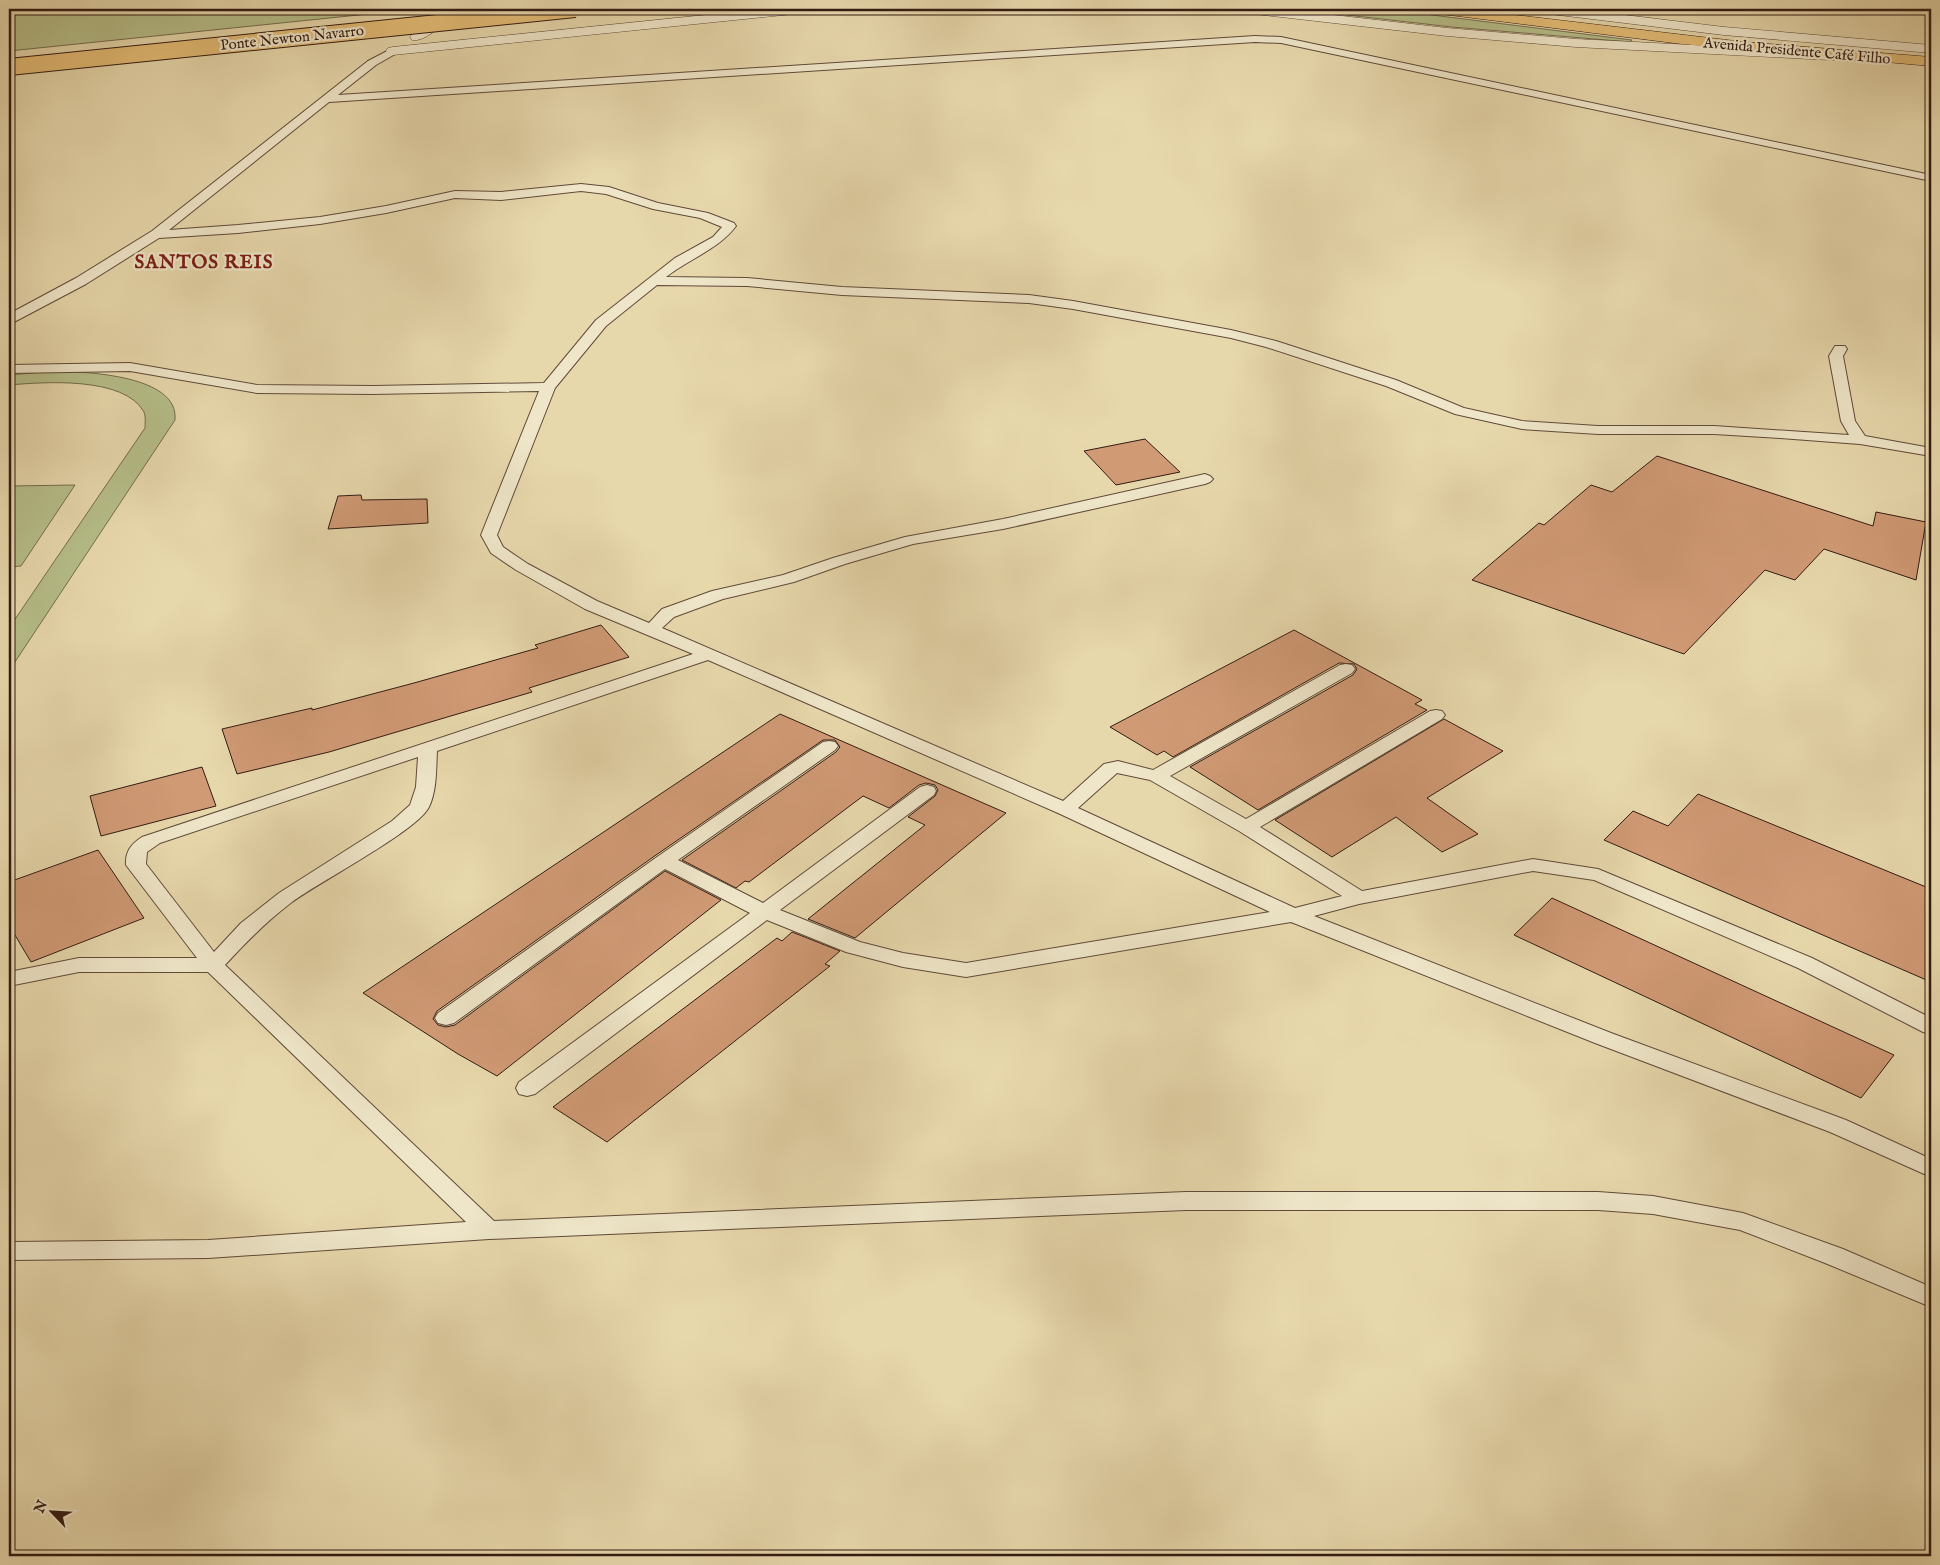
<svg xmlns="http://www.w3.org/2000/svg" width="1940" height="1565" viewBox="0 0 1940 1565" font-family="'IM FELL English',serif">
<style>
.green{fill:#b6be89;stroke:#746c4e}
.building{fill:#d09a75;stroke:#331b13}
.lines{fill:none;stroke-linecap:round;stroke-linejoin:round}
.service-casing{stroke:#604a39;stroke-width:2}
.minor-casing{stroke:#604a39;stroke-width:1}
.primary-casing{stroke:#331b13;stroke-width:1}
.service{fill:#efe6c9;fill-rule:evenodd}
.minor{fill:#efe6c9;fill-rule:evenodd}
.primary{fill:#e4bc76;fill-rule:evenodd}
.primary-bridge-casing{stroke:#331b13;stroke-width:18;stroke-linecap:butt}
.primary-bridge{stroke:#e4bc76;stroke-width:16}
.labels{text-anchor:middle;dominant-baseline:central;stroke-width:4.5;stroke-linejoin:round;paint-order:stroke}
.far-street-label{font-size:15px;fill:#331b13;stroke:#efe6c9}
.far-district-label{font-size:19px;font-weight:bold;letter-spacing:1px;fill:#7a1f14;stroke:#efe6c9}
</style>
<rect width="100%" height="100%" fill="#e7d8ac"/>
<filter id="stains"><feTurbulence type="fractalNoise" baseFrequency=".004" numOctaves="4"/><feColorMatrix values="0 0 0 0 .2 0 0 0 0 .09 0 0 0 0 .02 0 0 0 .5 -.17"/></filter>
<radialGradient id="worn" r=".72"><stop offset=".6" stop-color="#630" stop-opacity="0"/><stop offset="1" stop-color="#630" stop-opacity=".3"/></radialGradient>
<path class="green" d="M 9,9 L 417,9 L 9,51 Z
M 1294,9 L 1384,9 L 1632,40 L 1630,42 L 1452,27 Z
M 55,371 C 87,372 179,375 175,420 L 9,671 L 9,628 L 145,428 C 145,423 146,417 144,412 C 124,376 44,382 9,385 L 9,375 Z
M 75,485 L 21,566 L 9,567 L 9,486 Z"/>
<path class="building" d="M 1145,439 L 1180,472 L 1116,485 L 1084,451 Z
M 1657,456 L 1873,526 L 1876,512 L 1926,522 L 1916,580 L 1824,549 L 1795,580 L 1765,570 L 1684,654 L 1472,580 L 1539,523 L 1544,525 L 1591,485 L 1612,492 Z
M 361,495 L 362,500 L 427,499 L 428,523 L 328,529 L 338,496 Z
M 601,625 L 629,657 L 529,688 L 532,692 L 329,752 L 237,774 L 222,729 L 312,708 L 312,710 L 414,683 L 538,648 L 535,645 Z
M 1294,630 L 1422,700 L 1415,704 L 1427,710 L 1258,810 L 1190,767 L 1353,675 L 1357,669 L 1354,664 L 1339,663 L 1173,757 L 1164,751 L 1157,755 L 1110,727 Z
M 780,714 L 1006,813 L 855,938 L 808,919 L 925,825 L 908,817 L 935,796 L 938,790 L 935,785 L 926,783 L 919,785 L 889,808 L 863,796 L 749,882 L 745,881 L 736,888 L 682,860 L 836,752 L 840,747 L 835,740 L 823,740 L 656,855 L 437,1011 L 433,1019 L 438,1025 L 446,1027 L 455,1025 L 665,871 L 721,900 L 497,1076 L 458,1054 L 363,993 Z
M 1444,719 L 1503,751 L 1427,798 L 1478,834 L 1442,852 L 1396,817 L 1332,857 L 1275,820 Z
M 202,767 L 216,806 L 101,836 L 90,796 Z
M 1698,794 L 1931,889 L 1931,982 L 1604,840 L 1633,811 L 1668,826 Z
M 98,850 L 144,918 L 31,962 L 9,925 L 9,882 Z
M 1552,898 L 1894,1055 L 1861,1098 L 1514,935 Z
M 792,932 L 840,951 L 825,964 L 830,966 L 607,1142 L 553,1107 L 777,938 L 782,941 Z"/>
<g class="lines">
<defs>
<path id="service" d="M 1255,36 L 1281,37 L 1931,175 L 1931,181 L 1281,43 L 1255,42 L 329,102 L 169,230 L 238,225 L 320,217 L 386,206 L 455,191 L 501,192 L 581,184 L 609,187 L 658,203 L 708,213 L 734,223 L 736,226 C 719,249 689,259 666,277 L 747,278 L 842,287 L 1029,295 L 1073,301 L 1231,330 L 1276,341 L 1396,380 L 1464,408 L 1522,421 L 1598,426 L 1714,426 L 1849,435 L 1841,421 L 1829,356 L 1835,346 L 1845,346 L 1847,349 L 1843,356 L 1855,421 L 1865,436 L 1931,448 L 1931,456 L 1860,444 L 1780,438 L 1714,434 L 1598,434 L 1522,429 L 1455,414 L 1386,386 L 1266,347 L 1231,338 L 1073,309 L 1029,303 L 842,295 L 747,286 L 657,285 L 606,326 L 555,388 L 497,535 L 503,547 L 528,564 L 597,601 L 649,623 L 662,609 L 712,591 L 783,575 L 833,558 L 905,537 L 1003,519 L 1205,474 L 1210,476 L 1213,479 L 1210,482 L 1205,484 L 1003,529 L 913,544 L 845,564 L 794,582 L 723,599 L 674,617 L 662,628 L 1063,801 L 1104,764 L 1118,761 L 1153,770 L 1340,665 L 1346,664 L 1352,665 L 1355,669 L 1352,673 L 1170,776 L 1246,819 L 1430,711 L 1436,710 L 1442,711 L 1445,715 L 1442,719 L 1260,827 L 1362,891 L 1533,859 L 1598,869 L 1812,958 L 1931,1018 L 1931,1034 L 1923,1032 L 1798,968 L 1594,880 L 1533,871 L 1359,904 L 1314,916 L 1611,1033 L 1846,1120 L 1931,1159 L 1931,1177 L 1830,1132 L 1595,1043 L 1291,922 L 966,977 L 903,967 L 846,952 L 767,920 L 535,1094 L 527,1096 L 519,1094 L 516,1088 L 519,1082 L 750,913 L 665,869 L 454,1023 L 446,1025 L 438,1023 L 435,1018 L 438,1013 L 657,857 L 823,742 L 829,741 L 835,742 L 838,746 L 835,750 L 678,860 L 763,903 L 920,787 L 927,785 L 934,787 L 936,791 L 934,795 L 780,910 L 860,942 L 903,953 L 966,963 L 1270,912 L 1058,813 L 708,660 L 437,751 C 436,769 437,790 429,807 C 417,831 319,882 292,902 C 267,921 246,942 225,965 L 494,1221 L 1186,1192 L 1598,1192 L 1653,1196 L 1743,1213 L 1843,1249 L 1931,1287 L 1931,1307 L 1825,1263 L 1740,1230 L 1653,1214 L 1598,1210 L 1186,1210 L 489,1239 L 208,1258 L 9,1260 L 9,1242 L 208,1240 L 466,1222 L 208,972 L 79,972 L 9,986 L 9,972 L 79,958 L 197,958 L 126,865 C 125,852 131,844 142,837 L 693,654 L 585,609 L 516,570 L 491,553 L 481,535 L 539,391 L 373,394 L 257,393 L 130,371 L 9,373 L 9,365 L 130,363 L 257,385 L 373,386 L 544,383 L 596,320 L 675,258 L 713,237 L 722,227 L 700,218 L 653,209 L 606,194 L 581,191 L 501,200 L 455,198 L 386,213 L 320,224 L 238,233 L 159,238 L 86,284 L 14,322 L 9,323 L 9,314 L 76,278 L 152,231 L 368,61 L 393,48 L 398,51 L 397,53 L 376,65 L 338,95 ZM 418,757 L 416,787 L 410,805 L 392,821 L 279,893 L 241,923 L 214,952 L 146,864 L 147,852 L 160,843 ZM 1117,773 L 1150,780 L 1239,831 L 1342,896 L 1295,908 L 1078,808 Z"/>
<path id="minor" d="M 443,9 L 457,9 C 449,20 425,43 412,40 L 410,37 L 412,34 Z
M 764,9 L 810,9 L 808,12 L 803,13 L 393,55 L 388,54 L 386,51 L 388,48 L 393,47 Z
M 1239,9 L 1281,9 L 1447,28 L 1576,39 L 1850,53 L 1855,54 L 1857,57 L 1855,60 L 1850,61 L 1576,47 L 1447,36 L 1246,13 L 1241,12 Z
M 1535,9 L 1575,9 L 1724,27 L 1931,45 L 1931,53 L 1724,35 L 1542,13 L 1537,12 Z"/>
<path id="primary" d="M 1426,9 L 1464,9 L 1744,42 L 1931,57 L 1931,66 L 1682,44 L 1433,13 L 1428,12 Z"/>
</defs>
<use href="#service" class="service-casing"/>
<use href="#minor" class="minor-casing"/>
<use href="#primary" class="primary-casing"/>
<use href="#service" class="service"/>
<use href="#minor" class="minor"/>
<use href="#primary" class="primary"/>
<defs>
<path id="primary-bridge" d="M 9,67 L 575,9"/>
</defs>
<use href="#primary-bridge" class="primary-bridge-casing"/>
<use href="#primary-bridge" class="primary-bridge"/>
</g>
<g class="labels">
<g class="far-street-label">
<text transform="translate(292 38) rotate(-6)">Ponte Newton Navarro</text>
<text transform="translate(1797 51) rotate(5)">Avenida Presidente Café Filho</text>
</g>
<g class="far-district-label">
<text x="204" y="263">SANTOS REIS</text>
</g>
</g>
<rect width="1940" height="1565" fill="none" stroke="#e7d8ac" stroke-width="30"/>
<rect x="10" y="10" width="1920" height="1545" fill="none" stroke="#331b13" stroke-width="2.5"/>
<rect x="15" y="15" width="1910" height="1535" fill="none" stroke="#331b13"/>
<g transform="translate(52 1512) rotate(295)" stroke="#efe6c9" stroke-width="4" paint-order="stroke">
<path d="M0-4L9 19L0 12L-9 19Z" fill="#331b13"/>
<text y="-8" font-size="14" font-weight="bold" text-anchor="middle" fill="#331b13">N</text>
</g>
<rect width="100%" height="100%" filter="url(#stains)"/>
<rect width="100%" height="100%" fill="url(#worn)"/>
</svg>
